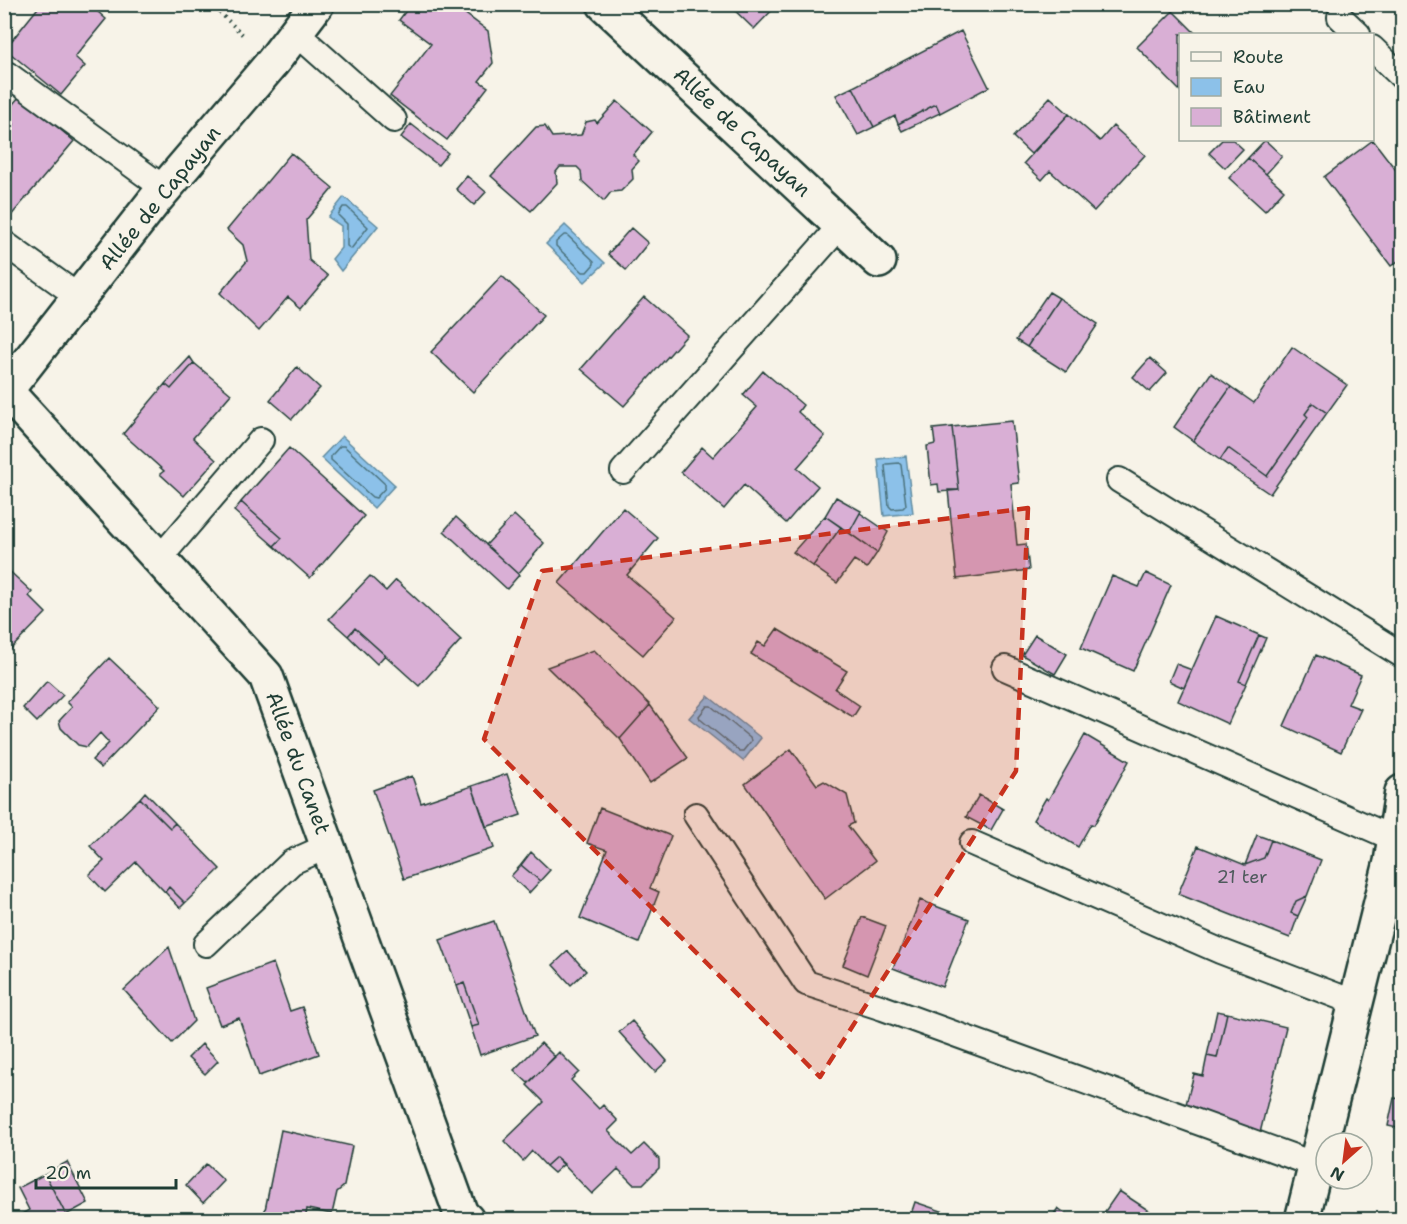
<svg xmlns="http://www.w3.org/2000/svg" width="1407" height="1224" viewBox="0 0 1407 1224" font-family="'Shantell Sans',sans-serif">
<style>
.water{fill:#8cc1e9;stroke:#608ca1;stroke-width:1.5}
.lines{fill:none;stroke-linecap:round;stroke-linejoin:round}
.shore{stroke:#4b727c;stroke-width:1.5}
.building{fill:#d9afd5;stroke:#1f3d34;stroke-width:1.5}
.lane-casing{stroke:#1f3d34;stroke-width:28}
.street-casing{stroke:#1f3d34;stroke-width:38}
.path{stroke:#1f3d34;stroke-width:4;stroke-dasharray:1.5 4.5;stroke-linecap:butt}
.lane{stroke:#f7f3e8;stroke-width:24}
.street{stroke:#f7f3e8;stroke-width:33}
.marked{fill:#c8321e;fill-opacity:0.2;stroke:#c8321e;stroke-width:4.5;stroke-dasharray:12 8;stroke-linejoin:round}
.labels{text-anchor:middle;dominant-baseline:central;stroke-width:6;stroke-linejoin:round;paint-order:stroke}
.number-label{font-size:18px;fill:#4e5a5c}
.street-label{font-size:21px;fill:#1f3d34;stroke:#f7f3e8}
</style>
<rect width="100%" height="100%" fill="#f7f3e8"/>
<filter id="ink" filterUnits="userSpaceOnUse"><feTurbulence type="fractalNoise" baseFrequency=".0167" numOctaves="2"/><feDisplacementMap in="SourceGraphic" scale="12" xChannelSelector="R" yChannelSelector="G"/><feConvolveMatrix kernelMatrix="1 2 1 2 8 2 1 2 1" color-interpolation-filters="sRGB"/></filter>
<g filter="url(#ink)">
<path class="water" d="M 344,197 L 378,226 L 341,271 L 332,259 L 341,248 L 341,226 L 328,217 Z
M 565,225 L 605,263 L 585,282 L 546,244 Z
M 342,436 L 395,485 L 374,508 L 321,458 Z
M 906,456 L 913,513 L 884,516 L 878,459 Z
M 708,696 L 761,738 L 743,761 L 689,718 Z"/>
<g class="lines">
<path class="shore" d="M 343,207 L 347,207 L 368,227 L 351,249 L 347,246 L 347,224 L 338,215 Z
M 564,235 L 567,235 L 594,261 L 594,264 L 587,272 L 583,272 L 556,246 L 556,242 Z
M 340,446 L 344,446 L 385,484 L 385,488 L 376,498 L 372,497 L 331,460 L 331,456 Z
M 899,463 L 901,465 L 906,505 L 903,508 L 892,509 L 889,506 L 885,466 L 887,464 Z
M 707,706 L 711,706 L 750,738 L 751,741 L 743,751 L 739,751 L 700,719 L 699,716 Z"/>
</g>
<path class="building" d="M 41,4 L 89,4 L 106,19 L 75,57 L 85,66 L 61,95 L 5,49 Z
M 411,4 L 462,4 L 459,9 L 488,31 L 493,63 L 479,81 L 488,87 L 447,140 L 390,96 L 431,44 L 399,20 Z
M 728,4 L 778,4 L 754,29 Z
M 1173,11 L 1196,34 L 1180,34 L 1180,91 L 1137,47 Z
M 961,31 L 989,87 L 940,113 L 936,104 L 898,124 L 895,116 L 874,127 L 853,87 Z
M 853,87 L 874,127 L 858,135 L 836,95 Z
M 20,96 L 74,141 L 4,224 L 4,136 L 14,124 L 4,114 Z
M 1050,97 L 1069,114 L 1031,154 L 1013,137 Z
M 617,101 L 652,132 L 633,155 L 639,161 L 632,169 L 633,179 L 621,191 L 611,192 L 604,201 L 582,181 L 581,171 L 577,167 L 560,167 L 556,172 L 557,183 L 531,211 L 491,176 L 536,127 L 545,126 L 552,137 L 581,135 L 586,122 L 595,120 L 597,123 Z
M 936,104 L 940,113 L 902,131 L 898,124 Z
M 1069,114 L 1100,141 L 1113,126 L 1145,155 L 1094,211 L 1050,171 L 1042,180 L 1024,163 Z
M 411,124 L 448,153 L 438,165 L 401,137 Z
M 1222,140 L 1233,140 L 1243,149 L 1225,168 L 1209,153 Z
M 1265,140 L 1282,156 L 1266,174 L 1248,158 Z
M 1373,140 L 1402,178 L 1402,258 L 1391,266 L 1324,177 Z
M 291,153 L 333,188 L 306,220 L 309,260 L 328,276 L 301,308 L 288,297 L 259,331 L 220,293 L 247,261 L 243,245 L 227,230 Z
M 1248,158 L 1284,190 L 1265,211 L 1229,178 Z
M 467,176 L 486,192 L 474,205 L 456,189 Z
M 631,228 L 648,243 L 626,270 L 608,254 Z
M 502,276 L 544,315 L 473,392 L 431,352 Z
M 1049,292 L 1059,298 L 1027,347 L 1016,340 Z
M 644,297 L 687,335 L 624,406 L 581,369 Z
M 1059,298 L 1098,324 L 1066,372 L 1027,347 Z
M 1292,347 L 1347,385 L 1327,413 L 1313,403 L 1305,414 L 1308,417 L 1267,476 L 1228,448 L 1220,460 L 1193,441 L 1231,387 L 1254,403 Z
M 190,357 L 194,363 L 171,389 L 165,384 Z
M 1150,358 L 1167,373 L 1150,392 L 1133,377 Z
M 194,363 L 231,394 L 193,438 L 216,460 L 184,496 L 160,474 L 164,471 L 123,434 L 165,384 L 171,389 Z
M 297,367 L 320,388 L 292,419 L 270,400 Z
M 763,371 L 803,405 L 798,412 L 825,436 L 797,468 L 818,486 L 786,523 L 744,485 L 724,509 L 681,472 L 702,447 L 713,457 L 757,407 L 743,395 Z
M 1211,373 L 1231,387 L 1193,441 L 1174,427 Z
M 1313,403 L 1327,413 L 1270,494 L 1220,460 L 1228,448 L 1267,476 L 1308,417 L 1305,414 Z
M 1012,421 L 1019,483 L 1011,484 L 1017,545 L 1026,544 L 1029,570 L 957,579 L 948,490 L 959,490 L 952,427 Z
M 952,427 L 959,490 L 939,492 L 938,484 L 931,485 L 927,446 L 935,444 L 933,429 Z
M 289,448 L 364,516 L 310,578 L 274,546 L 282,538 L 241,502 Z
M 836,497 L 861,511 L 849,533 L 825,516 Z
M 241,502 L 282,538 L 274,546 L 234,511 Z
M 623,508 L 658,538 L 627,575 L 676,617 L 643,655 L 559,583 Z
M 860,513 L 888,532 L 877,553 L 849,533 Z
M 514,515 L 544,543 L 518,574 L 486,545 Z
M 825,516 L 841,527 L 813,566 L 793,552 Z
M 456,517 L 519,575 L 507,589 L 444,531 Z
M 841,527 L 877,553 L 867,568 L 854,560 L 837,583 L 813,566 Z
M 4,566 L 32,592 L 29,596 L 46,613 L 4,656 Z
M 1146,573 L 1171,585 L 1133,671 L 1081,648 L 1112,576 L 1139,587 Z
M 370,576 L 386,591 L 396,580 L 461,640 L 419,686 L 355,628 L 348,636 L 329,619 Z
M 1216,616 L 1259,635 L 1239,681 L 1246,684 L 1228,724 L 1178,701 Z
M 355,628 L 385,655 L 377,664 L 348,636 Z
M 777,629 L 847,671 L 835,689 L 860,706 L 853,717 L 751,654 L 758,642 L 765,646 Z
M 1035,635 L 1067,654 L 1055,674 L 1022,655 Z
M 1259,635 L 1266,638 L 1246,684 L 1239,681 Z
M 594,650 L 650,705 L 620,739 L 547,667 Z
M 1316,655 L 1361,675 L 1348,704 L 1361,709 L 1341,752 L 1284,726 Z
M 109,658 L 160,706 L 101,768 L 92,760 L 109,743 L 100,733 L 87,747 L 78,745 L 61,728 L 59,721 L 72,707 L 67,702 Z
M 1176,664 L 1192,670 L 1184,688 L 1169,681 Z
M 47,681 L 63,695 L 37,722 L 23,708 Z
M 650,705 L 688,758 L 650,783 L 620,739 Z
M 1085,735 L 1129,761 L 1094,825 L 1091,824 L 1078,847 L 1033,820 L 1046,798 L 1048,800 Z
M 791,749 L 817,785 L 824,781 L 847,795 L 854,823 L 848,826 L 875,861 L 825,899 L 745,784 Z
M 507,774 L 521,815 L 486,827 L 472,786 Z
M 412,776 L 421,803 L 472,786 L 494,848 L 404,879 L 373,790 Z
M 145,792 L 175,823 L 170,828 L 140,798 Z
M 979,795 L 1003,809 L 991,830 L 966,817 Z
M 140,798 L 170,828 L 175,823 L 220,869 L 185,903 L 169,887 L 165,892 L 136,862 L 105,892 L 89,875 L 104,861 L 90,846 Z
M 600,808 L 671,836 L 650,888 L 659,892 L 639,943 L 580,918 L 607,850 L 587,843 Z
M 1257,835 L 1271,840 L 1264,858 L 1245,865 Z
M 1271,840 L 1321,860 L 1307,896 L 1296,901 L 1291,913 L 1298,916 L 1290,938 L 1178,894 L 1198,846 L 1245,865 L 1264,858 Z
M 531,852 L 550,870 L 540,881 L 521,865 Z
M 521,865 L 540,881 L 529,893 L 511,876 Z
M 169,887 L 185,903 L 180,908 L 165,892 Z
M 1307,896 L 1298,916 L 1291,913 L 1296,901 Z
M 920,900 L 969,919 L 942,987 L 893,968 Z
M 862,917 L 886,926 L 867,975 L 843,965 Z
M 494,921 L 535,1036 L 480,1055 L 471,1027 L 479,1025 L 464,983 L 457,986 L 440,940 Z
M 169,947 L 194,1021 L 172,1043 L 124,990 Z
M 568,951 L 586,971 L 571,985 L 553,965 Z
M 273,963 L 290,1011 L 302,1007 L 319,1054 L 259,1076 L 239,1018 L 220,1025 L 206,988 Z
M 464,983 L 479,1025 L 471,1027 L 457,986 Z
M 1217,1011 L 1227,1013 L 1217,1058 L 1207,1056 Z
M 1227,1013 L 1286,1027 L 1260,1133 L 1186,1104 L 1194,1074 L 1203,1076 L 1207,1056 L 1217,1058 Z
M 632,1021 L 667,1061 L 655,1072 L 619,1032 Z
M 541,1043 L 555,1057 L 528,1083 L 514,1070 Z
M 202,1044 L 218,1061 L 205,1074 L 188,1058 Z
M 559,1052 L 579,1072 L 571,1080 L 599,1109 L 603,1105 L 618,1121 L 608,1131 L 632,1155 L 644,1144 L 659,1159 L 659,1168 L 643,1184 L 633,1184 L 618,1169 L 592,1194 L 556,1157 L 546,1166 L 532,1151 L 523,1161 L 504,1141 L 544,1102 L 527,1085 Z
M 1394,1098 L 1402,1099 L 1402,1129 L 1388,1126 Z
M 281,1130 L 352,1146 L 344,1186 L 337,1192 L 332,1214 L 307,1209 L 305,1220 L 263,1220 Z
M 556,1157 L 564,1164 L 554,1173 L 546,1166 Z
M 67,1162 L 88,1203 L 66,1215 L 45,1174 Z
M 206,1164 L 224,1181 L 203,1203 L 186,1185 Z
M 45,1174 L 66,1215 L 56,1220 L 28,1220 L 22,1214 L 29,1210 L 18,1188 Z
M 1119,1191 L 1160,1218 L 1176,1220 L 1099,1220 Z
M 915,1202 L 965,1219 L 965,1220 L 909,1220 Z
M 1058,1208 L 1074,1220 L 1050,1220 Z"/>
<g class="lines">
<defs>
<path id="lane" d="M 1340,17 L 1358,34
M 295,32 L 394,120
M 1372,48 L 1402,77
M 7,74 L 165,189
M 4,243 L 79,297
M 623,471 L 841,225
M 1119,480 L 1402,655
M 159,559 L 261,440
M 1005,668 L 1395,839
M 696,815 L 806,983 L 883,1008 L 1316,1165
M 972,843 L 1220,951 L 1356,1003
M 206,944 L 292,862 L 328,846"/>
<path id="street" d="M 604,4 L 879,261
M 6,391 L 266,676 L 461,1214 L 467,1220
M 4,393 L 155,200 L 272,63 L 317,4
M 1302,1220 L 1391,862 L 1402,792"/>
</defs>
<use href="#lane" class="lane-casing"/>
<use href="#street" class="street-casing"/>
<path class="path" d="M 211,4 L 243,35"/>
<use href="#lane" class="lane"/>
<use href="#street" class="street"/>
</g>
</g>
<path class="marked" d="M 1028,508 L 1016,771 L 820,1077 L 484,739 L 542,571 Z"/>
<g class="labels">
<g class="number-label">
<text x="1242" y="877">21 ter</text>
</g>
<g class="street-label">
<text transform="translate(742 132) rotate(43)">Allée de Capayan</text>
<text transform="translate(160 198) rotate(-51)">Allée de Capayan</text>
<text transform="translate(298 763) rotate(70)">Allée du Canet</text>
</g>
</g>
<rect width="1407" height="1224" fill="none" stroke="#f7f3e8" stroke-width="24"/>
<rect x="12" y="12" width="1383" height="1200" fill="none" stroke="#1f3d34" stroke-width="2" filter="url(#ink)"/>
<rect x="1179" y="33" width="195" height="108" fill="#f7f3e8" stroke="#a1aaa0" stroke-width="1.5"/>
<rect x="1191" y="52" width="30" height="9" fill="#f7f3e8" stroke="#a1aaa0" stroke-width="1.5"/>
<text x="1233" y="63" font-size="18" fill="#1f3d34">Route</text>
<rect x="1191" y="78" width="30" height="18" fill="#8cc1e9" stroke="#a1aaa0" stroke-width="1.5"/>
<text x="1233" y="93" font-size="18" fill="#1f3d34">Eau</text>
<rect x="1191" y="108" width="30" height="18" fill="#d9afd5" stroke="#a1aaa0" stroke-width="1.5"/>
<text x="1233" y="123" font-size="18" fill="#1f3d34">Bâtiment</text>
<g transform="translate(1344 1161) rotate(208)"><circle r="28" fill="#f7f3e8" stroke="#a1aaa0" stroke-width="1.5"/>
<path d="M0-4.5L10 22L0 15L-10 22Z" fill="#c8321e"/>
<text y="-9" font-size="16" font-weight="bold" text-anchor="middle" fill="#1f3d34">N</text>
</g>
<path d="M36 1179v9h140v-9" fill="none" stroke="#1f3d34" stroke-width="3"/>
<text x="45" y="1179" font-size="18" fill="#1f3d34" stroke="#f7f3e8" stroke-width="4.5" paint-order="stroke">20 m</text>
</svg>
